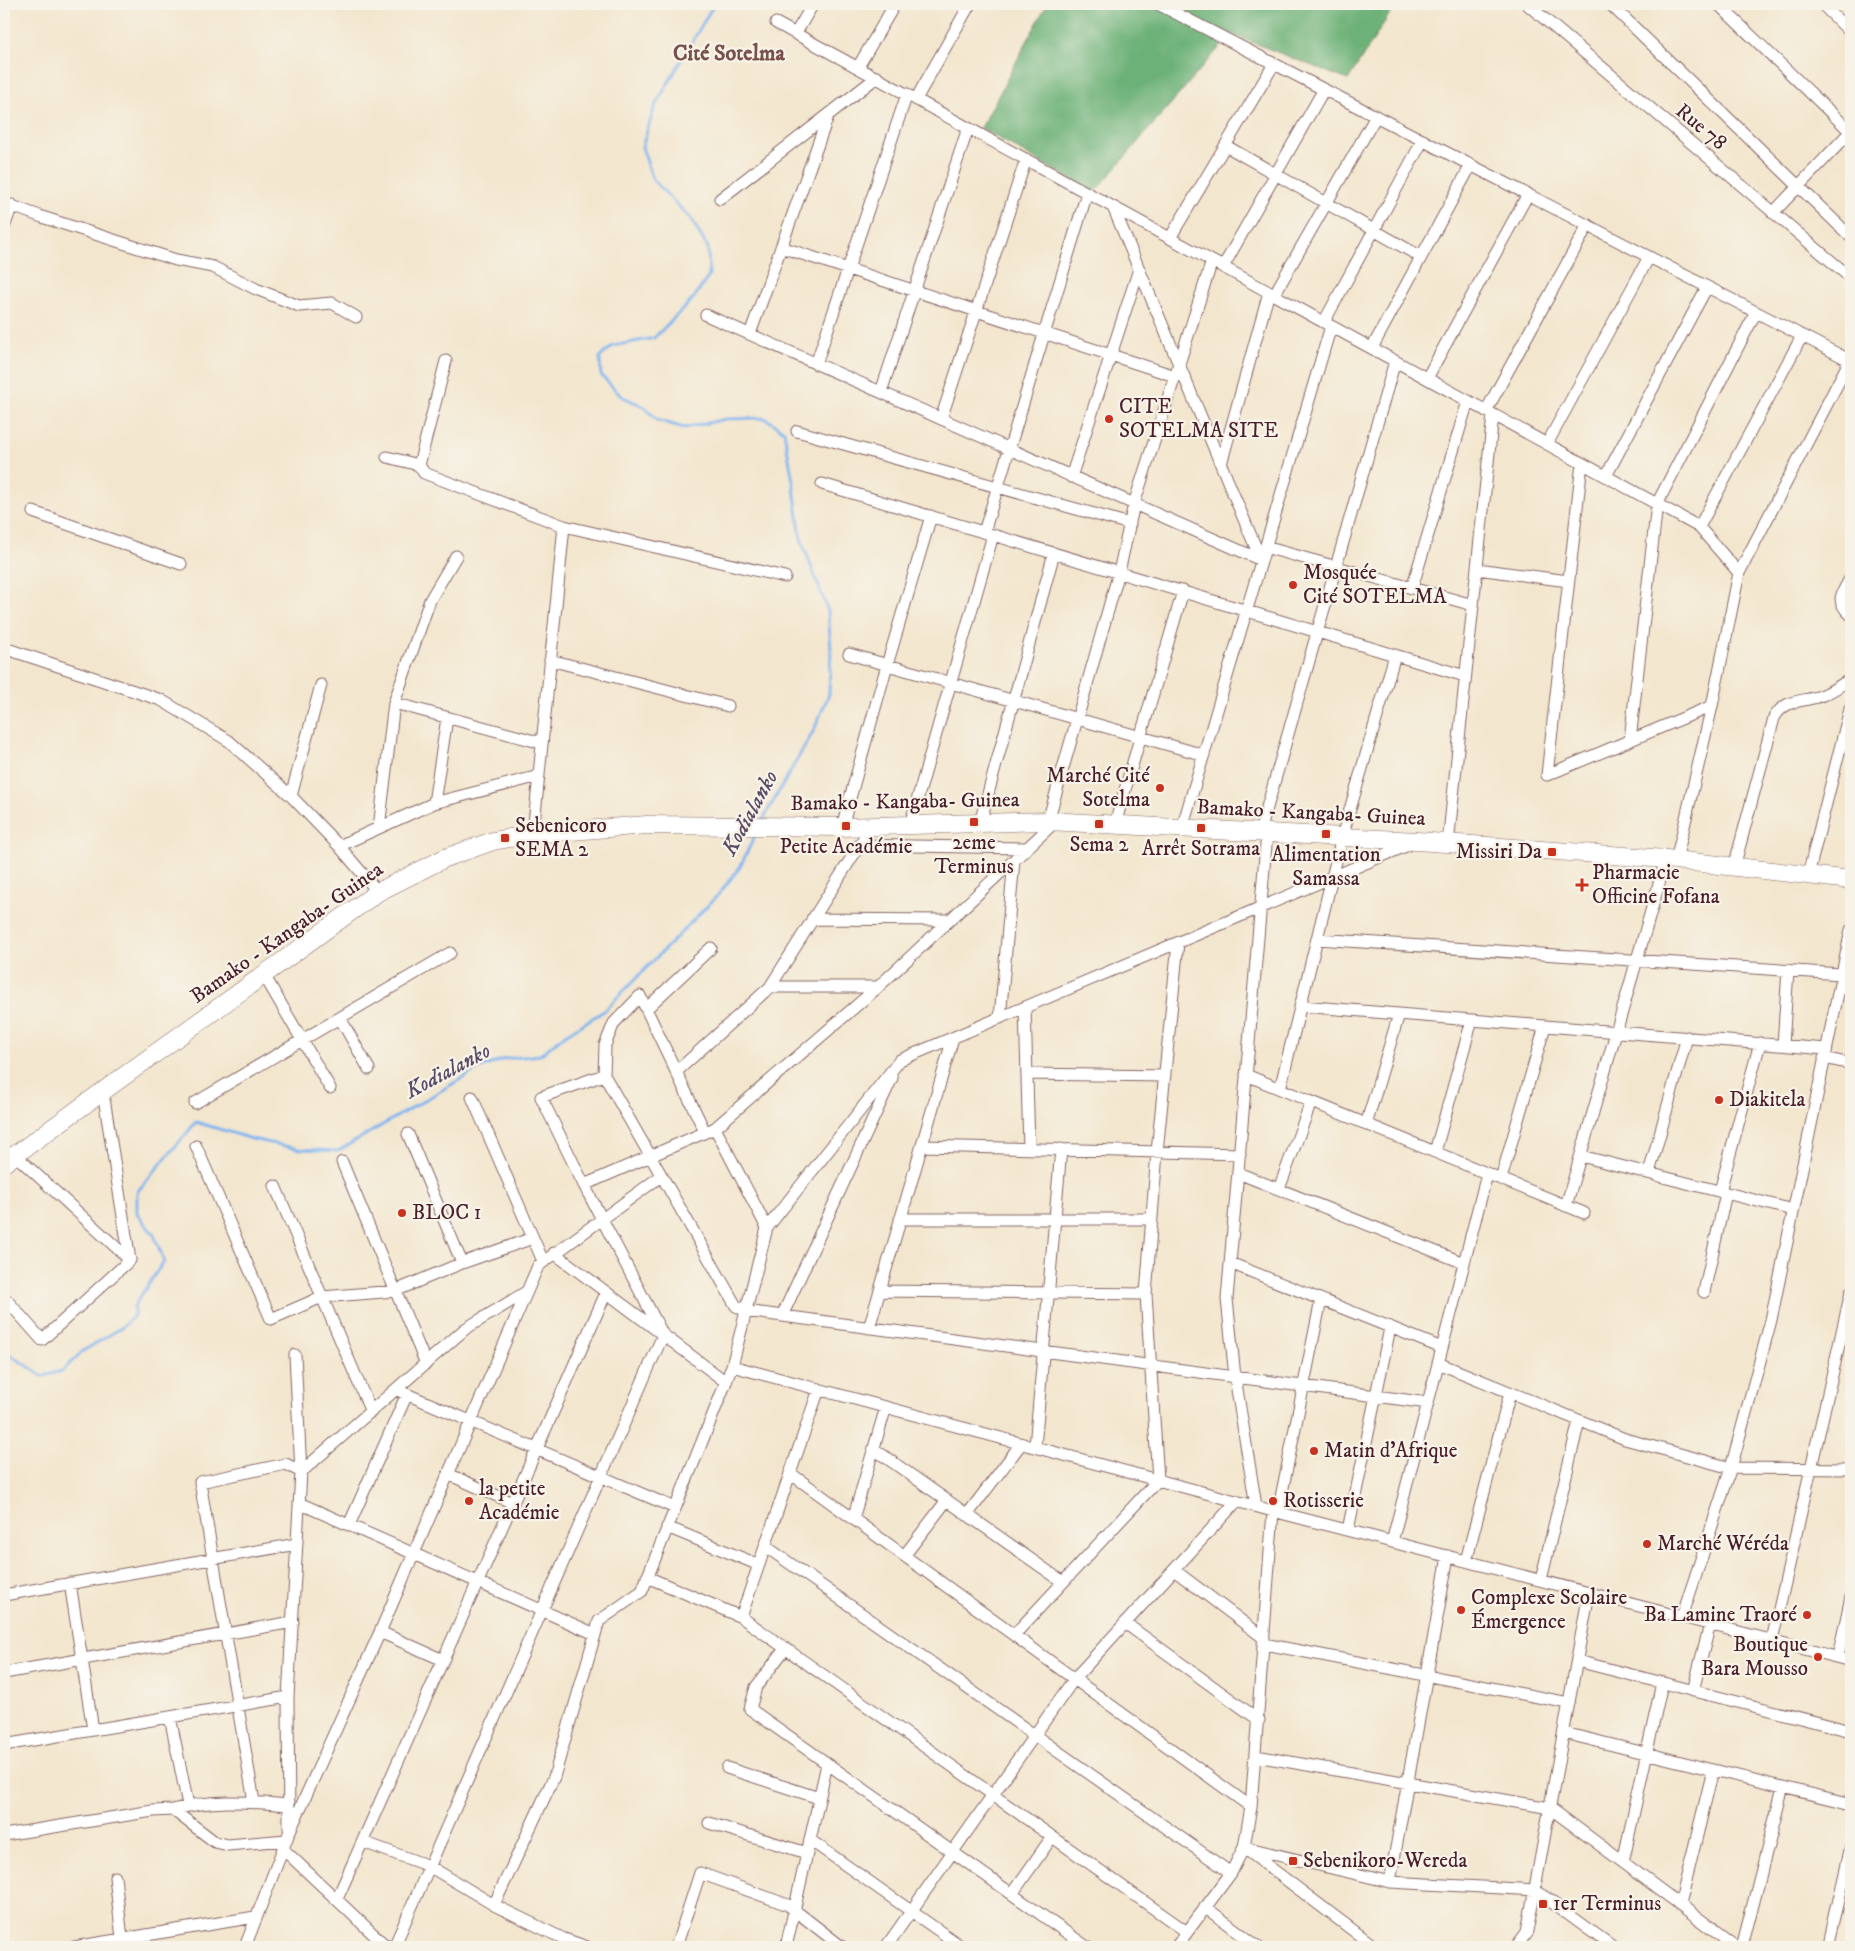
<svg xmlns="http://www.w3.org/2000/svg" width="1855" height="1951" viewBox="0 0 1855 1951" font-family="'IM FELL DW Pica',serif">
<style>
.forest{fill:#6cb177;stroke:#5b6851}
.lines{fill:none;stroke-linecap:round;stroke-linejoin:round}
.stream{stroke:#81b5ef;stroke-width:3}
.street-casing{stroke:#856564;stroke-width:13}
.primary-casing{stroke:#856564;stroke-width:19}
.street{stroke:#fff;stroke-width:11}
.primary{stroke:#fff;stroke-width:18}
.poi-dot{fill:#c8321e;stroke:#f7f3e8;stroke-width:2}
.labels{text-anchor:middle;dominant-baseline:central;stroke-width:4.5;stroke-linejoin:round;paint-order:stroke}
.street-label{font-size:21px;fill:#4a1f2b;stroke:#f7f3e8}
.poi-label{font-size:21px;fill:#4a1f2b;stroke:#f7f3e8;text-anchor:start}
.neighbourhood-label{font-size:22px;font-weight:bold;fill:#79514b;stroke:#f7f3e8}
.water-label{font-size:22px;font-style:italic;fill:#5a4c66;stroke:#f7f3e8}
</style>
<rect width="100%" height="100%" fill="#f7f3e8"/>
<filter id="ink" filterUnits="userSpaceOnUse"><feTurbulence type="fractalNoise" baseFrequency=".02" numOctaves="2"/><feDisplacementMap in="SourceGraphic" scale="10" xChannelSelector="R" yChannelSelector="G"/><feConvolveMatrix kernelMatrix="1 2 1 2 8 2 1 2 1" color-interpolation-filters="sRGB"/></filter>
<filter id="wash" filterUnits="userSpaceOnUse"><feTurbulence type="fractalNoise" baseFrequency=".0096" numOctaves="4" result="noise"/><feDisplacementMap in="SourceGraphic" scale="20" xChannelSelector="R" yChannelSelector="G"/><feGaussianBlur stdDeviation="1.12" result="paint"/><feColorMatrix in="noise" values="0 0 0 0 0 0 0 0 0 0 0 0 0 0 0 0 0 1.4 0 .05"/><feComposite in="paint" operator="in"/></filter>
<g filter="url(#wash)">
<rect width="100%" height="100%" fill="#f3e6ce"/>
<path class="forest" d="M 1047,4 L 1396,4 L 1348,80 L 1231,34 L 1094,193 L 981,128 Z"/>
<g class="lines">
<path class="stream" d="M 714,4 L 655,106 L 642,147 L 653,180 L 691,219 L 708,248 L 709,276 L 693,299 L 654,338 L 613,346 L 600,357 L 601,375 L 621,396 L 645,407 L 657,420 L 684,428 L 726,419 L 765,418 L 784,431 L 793,481 L 801,539 L 828,611 L 831,649 L 829,694 L 814,730 L 762,821
M 4,1351 L 43,1376 L 62,1371 L 83,1351 L 121,1328 L 134,1316 L 134,1306 L 164,1261 L 154,1235 L 137,1214 L 137,1192 L 196,1122 L 252,1139 L 299,1149 L 338,1151 L 478,1069 L 504,1059 L 540,1055 L 562,1037 L 604,1011 L 718,895 L 740,867 L 757,831"/>
</g>
</g>
<g filter="url(#ink)">
<g class="lines">
<defs>
<path id="street" d="M 1158,4 L 1851,361
M 1527,4 L 1851,278
M 1610,4 L 1851,237
M 1718,4 L 1851,132
M 1822,4 L 1851,33
M 776,23 L 1699,527 L 1739,573
M 796,33 L 813,4
M 858,67 L 895,4
M 916,99 L 970,4
M 1226,146 L 1421,257
M 720,199 L 877,77
M 4,203 L 42,217 L 176,260 L 213,267 L 256,289 L 299,306 L 332,303 L 356,317
M 1113,207 L 1261,560
M 1773,213 L 1851,131
M 4,227 L 12,205
M 1170,238 L 1274,64
M 781,247 L 1175,376
M 1223,267 L 1324,89
M 1274,295 L 1376,116
M 706,315 L 1261,560
M 1324,322 L 1423,140
M 750,334 L 828,116
M 1372,348 L 1471,165
M 816,364 L 907,94
M 1427,378 L 1528,194
M 881,392 L 968,128
M 1486,411 L 1588,225
M 941,419 L 1026,159
M 797,431 L 1130,524
M 1547,444 L 1649,257
M 387,457 L 419,465 L 424,473 L 564,526 L 533,834
M 1582,463 L 1547,775 L 1712,706
M 1221,464 L 1269,292
M 419,465 L 446,361
M 1606,476 L 1707,287
M 1071,477 L 1139,269
M 822,484 L 1465,676
M 33,512 L 181,564
M 564,526 L 785,577
M 1699,527 L 1802,336
M 984,532 L 1087,193
M 1265,547 L 1473,605
M 1477,569 L 1568,581
M 1851,577 C 1842,594 1834,600 1851,615
M 1412,588 L 1468,401
M 4,648 L 161,700 L 229,741 L 291,796 L 339,846 L 378,892
M 849,654 L 1204,755
M 550,660 L 728,706
M 394,703 L 542,743
M 1630,740 L 1657,504 L 1756,312
M 291,796 L 321,685
M 434,803 L 447,718
M 1048,821 L 1119,572 L 1134,504 L 1212,261
M 980,823 L 1054,553
M 1115,824 L 1183,591
M 910,825 L 993,535
M 842,827 L 887,665 L 931,516
M 379,828 L 394,703 L 430,600 L 456,556
M 1182,828 L 1331,326
M 1260,832 L 1395,361
M 1448,844 L 1493,415
M 859,845 L 1025,848
M 339,846 L 434,803 L 539,776
M 1676,861 L 1712,706 L 1739,573 L 1850,360
M 1734,867 L 1774,718 C 1786,697 1803,703 1823,695 C 1833,691 1842,684 1851,679
M 1808,875 L 1850,709
M 812,919 L 948,920
M 1317,939 L 1841,974
M 264,975 L 330,1088
M 770,987 L 878,987
M 1301,1006 L 1826,1049
M 1025,1007 L 1029,1148
M 646,1009 L 711,948
M 340,1018 L 369,1069
M 1000,1018 L 1014,860
M 1783,1045 L 1788,970
M 1824,1058 L 1851,1064
M 676,1072 L 770,987 L 871,827
M 1027,1074 L 1165,1076
M 604,1075 L 736,1306 L 746,1311 L 1428,1403
M 1246,1075 L 1584,1213
M 1280,1089 L 1342,837 L 1395,655
M 103,1092 L 130,1260
M 472,1097 L 543,1261
M 195,1103 L 450,953
M 1366,1125 L 1399,1014
M 715,1128 L 767,1228
M 408,1134 L 462,1263
M 196,1146 L 271,1319 L 322,1297 L 395,1291 L 462,1263 L 533,1238
M 922,1146 L 1240,1154
M 1435,1152 L 1472,1020
M 15,1155 L 130,1260
M 1581,1156 L 1793,1210
M 342,1162 L 426,1364
M 1238,1173 L 1464,1263
M 1649,1173 L 1687,1037
M 1501,1179 L 1545,1026
M 584,1185 L 715,1128 L 878,987 L 1056,821
M 275,1186 L 371,1412
M 1279,1189 L 1311,1102
M 1720,1191 L 1760,1043
M 1566,1206 L 1666,859
M 900,1219 L 1152,1219
M 554,1253 L 726,1382
M 1230,1263 L 1442,1348
M 880,1291 L 1146,1294
M 1704,1292 L 1726,1193
M 4,1297 L 42,1340 L 130,1260
M 782,1316 L 892,1078
M 869,1328 L 953,1038
M 1438,1363 L 1625,1439 L 1731,1468 L 1851,1469
M 732,1366 L 1273,1511 L 1851,1661
M 397,1390 L 675,1508
M 1035,1447 L 1061,1149
M 874,1449 L 1063,1582
M 301,1472 L 465,1329 L 526,1292
M 790,1473 L 1251,1807
M 448,1474 L 513,1503
M 299,1503 L 595,1634
M 1256,1506 L 1235,1377 L 1227,1299 L 1267,833
M 1278,1512 L 1321,1300
M 967,1515 L 1021,1444
M 853,1519 L 886,1407
M 349,1525 L 407,1394
M 667,1527 L 759,1565
M 1348,1530 L 1390,1328
M 1392,1542 L 1487,1174
M 765,1546 L 1231,1873
M 904,1556 L 947,1500
M 1466,1561 L 1510,1393
M 1174,1570 L 1264,1638
M 647,1577 L 741,1617 L 1187,1932
M 1541,1580 L 1579,1421
M 70,1583 L 93,1730
M 4,1595 L 297,1544
M 741,1617 L 819,1389
M 1682,1617 L 1731,1468 L 1771,1320 L 1851,930
M 1125,1623 L 1259,1720
M 380,1632 L 443,1660
M 1014,1635 L 1158,1480 L 1146,1294 L 1157,1152 L 1178,943
M 1772,1640 L 1851,1292
M 1264,1644 L 1569,1703
M 785,1649 L 756,1687 L 750,1709 L 1087,1947
M 1838,1657 L 1851,1597
M 1577,1661 L 1851,1731
M 4,1673 L 293,1622
M 1693,1691 L 1710,1624
M 170,1717 L 188,1805
M 1564,1733 L 1851,1804
M 4,1745 L 288,1697
M 1256,1756 L 1550,1808 L 1737,1947
M 727,1768 L 819,1798
M 254,1802 L 200,1482 L 286,1464 L 301,1472
M 173,1810 C 210,1798 250,1802 289,1805
M 709,1823 L 807,1853
M 289,1828 L 288,1697 L 301,1472 L 295,1355
M 4,1835 L 153,1811 L 173,1810 L 215,1842 L 228,1845 L 286,1840
M 810,1840 L 962,1947
M 363,1842 L 429,1866 L 494,1905 L 564,1939 L 587,1947
M 1244,1847 L 1390,1882 L 1535,1890 L 1613,1947
M 283,1849 L 387,1947
M 1247,1850 L 1375,1947
M 1623,1862 L 1662,1683
M 115,1877 L 123,1947
M 1390,1882 L 1448,1556
M 1012,1894 L 1052,1837
M 337,1899 L 606,1293
M 494,1905 L 554,1777 L 599,1621 L 642,1591 L 726,1382 L 732,1366 L 767,1228 L 900,1060 L 1413,843
M 1680,1905 L 1713,1770
M 1205,1907 L 1258,1947
M 74,1947 L 255,1917
M 245,1947 L 289,1833 L 380,1632 L 538,1266 L 661,1176
M 394,1947 L 663,1335 L 584,1185 L 541,1097 L 604,1075 L 605,1045 L 614,1023 L 640,996 L 705,1132
M 676,1947 L 700,1873 L 788,1905 L 842,1947
M 786,1947 L 827,1764
M 886,1947 L 1074,1679 L 1237,1501
M 1176,1947 L 1231,1873 L 1244,1847 L 1251,1807 L 1273,1511
M 1516,1947 L 1527,1932 L 1589,1593
M 1742,1947 L 1783,1787
M 1828,1947 L 1851,1847"/>
<path id="primary" d="M 4,1163 L 378,892 L 445,858 L 493,841 L 533,834 L 647,825 L 842,827 L 1048,821 L 1417,841 L 1666,859 L 1851,880"/>
</defs>
<use href="#street" class="street-casing"/>
<use href="#primary" class="primary-casing"/>
<use href="#street" class="street"/>
<use href="#primary" class="primary"/>
</g>
</g>
<g class="poi-dot">
<circle cx="1109" cy="419" r="5"/>
<circle cx="1293" cy="585" r="5"/>
<circle cx="1160" cy="788" r="5"/>
<rect x="969" y="817" width="10" height="10" rx="2.5"/>
<rect x="1094" y="819" width="10" height="10" rx="2.5"/>
<rect x="841" y="821" width="10" height="10" rx="2.5"/>
<rect x="1196" y="823" width="10" height="10" rx="2.5"/>
<rect x="1321" y="829" width="10" height="10" rx="2.5"/>
<rect x="500" y="833" width="10" height="10" rx="2.5"/>
<rect x="1547" y="847" width="10" height="10" rx="2.5"/>
<path d="M1579.5 877.5h5v5h5v5h-5v5h-5v-5h-5v-5h5z"/>
<circle cx="1719" cy="1100" r="5"/>
<circle cx="402" cy="1213" r="5"/>
<circle cx="1314" cy="1451" r="5"/>
<circle cx="469" cy="1501" r="5"/>
<circle cx="1273" cy="1501" r="5"/>
<circle cx="1647" cy="1544" r="5"/>
<circle cx="1461" cy="1610" r="5"/>
<circle cx="1807" cy="1615" r="5"/>
<circle cx="1818" cy="1657" r="5"/>
<rect x="1288" y="1856" width="10" height="10" rx="2.5"/>
<rect x="1538" y="1899" width="10" height="10" rx="2.5"/>
</g>
<g class="labels">
<g class="street-label">
<text transform="translate(1701 127) rotate(40)">Rue 78</text>
<text transform="translate(905 802) rotate(-1)">Bamako - Kangaba- Guinea</text>
<text transform="translate(1311 813) rotate(3)">Bamako - Kangaba- Guinea</text>
<text transform="translate(287 933) rotate(-35)">Bamako - Kangaba- Guinea</text>
</g>
<g class="poi-label">
<text x="1119" y="407">CITE<tspan x="1119" dy="24">SOTELMA SITE</tspan></text>
<text x="1303" y="573">Mosquée<tspan x="1303" dy="24">Cité SOTELMA</tspan></text>
<text x="1150" y="776" text-anchor="end">Marché Cité<tspan x="1150" dy="24">Sotelma</tspan></text>
<text x="515" y="826">Sebenicoro<tspan x="515" dy="24">SEMA 2</tspan></text>
<text x="974" y="843" text-anchor="middle">2eme<tspan x="974" dy="24">Terminus</tspan></text>
<text x="1099" y="845" text-anchor="middle">Sema 2</text>
<text x="846" y="847" text-anchor="middle">Petite Académie</text>
<text x="1201" y="849" text-anchor="middle">Arrêt Sotrama</text>
<text x="1542" y="852" text-anchor="end">Missiri Da</text>
<text x="1326" y="855" text-anchor="middle">Alimentation<tspan x="1326" dy="24">Samassa</tspan></text>
<text x="1592" y="873">Pharmacie<tspan x="1592" dy="24">Officine Fofana</tspan></text>
<text x="1729" y="1100">Diakitela</text>
<text x="412" y="1213">BLOC 1</text>
<text x="1324" y="1451">Matin d'Afrique</text>
<text x="479" y="1489">la petite<tspan x="479" dy="24">Académie</tspan></text>
<text x="1283" y="1501">Rotisserie</text>
<text x="1657" y="1544">Marché Wéréda</text>
<text x="1471" y="1598">Complexe Scolaire<tspan x="1471" dy="24">Émergence</tspan></text>
<text x="1797" y="1615" text-anchor="end">Ba Lamine Traoré</text>
<text x="1808" y="1645" text-anchor="end">Boutique<tspan x="1808" dy="24">Bara Mousso</tspan></text>
<text x="1303" y="1861">Sebenikoro-Wereda</text>
<text x="1553" y="1904">1er Terminus</text>
</g>
<g class="neighbourhood-label">
<text x="729" y="53">Cité Sotelma</text>
</g>
<g class="water-label">
<text transform="translate(750 813) rotate(-61)">Kodialanko</text>
<text transform="translate(448 1071) rotate(-28)">Kodialanko</text>
</g>
</g>
<rect width="1855" height="1951" fill="none" stroke="#f7f3e8" stroke-width="20"/>
</svg>
